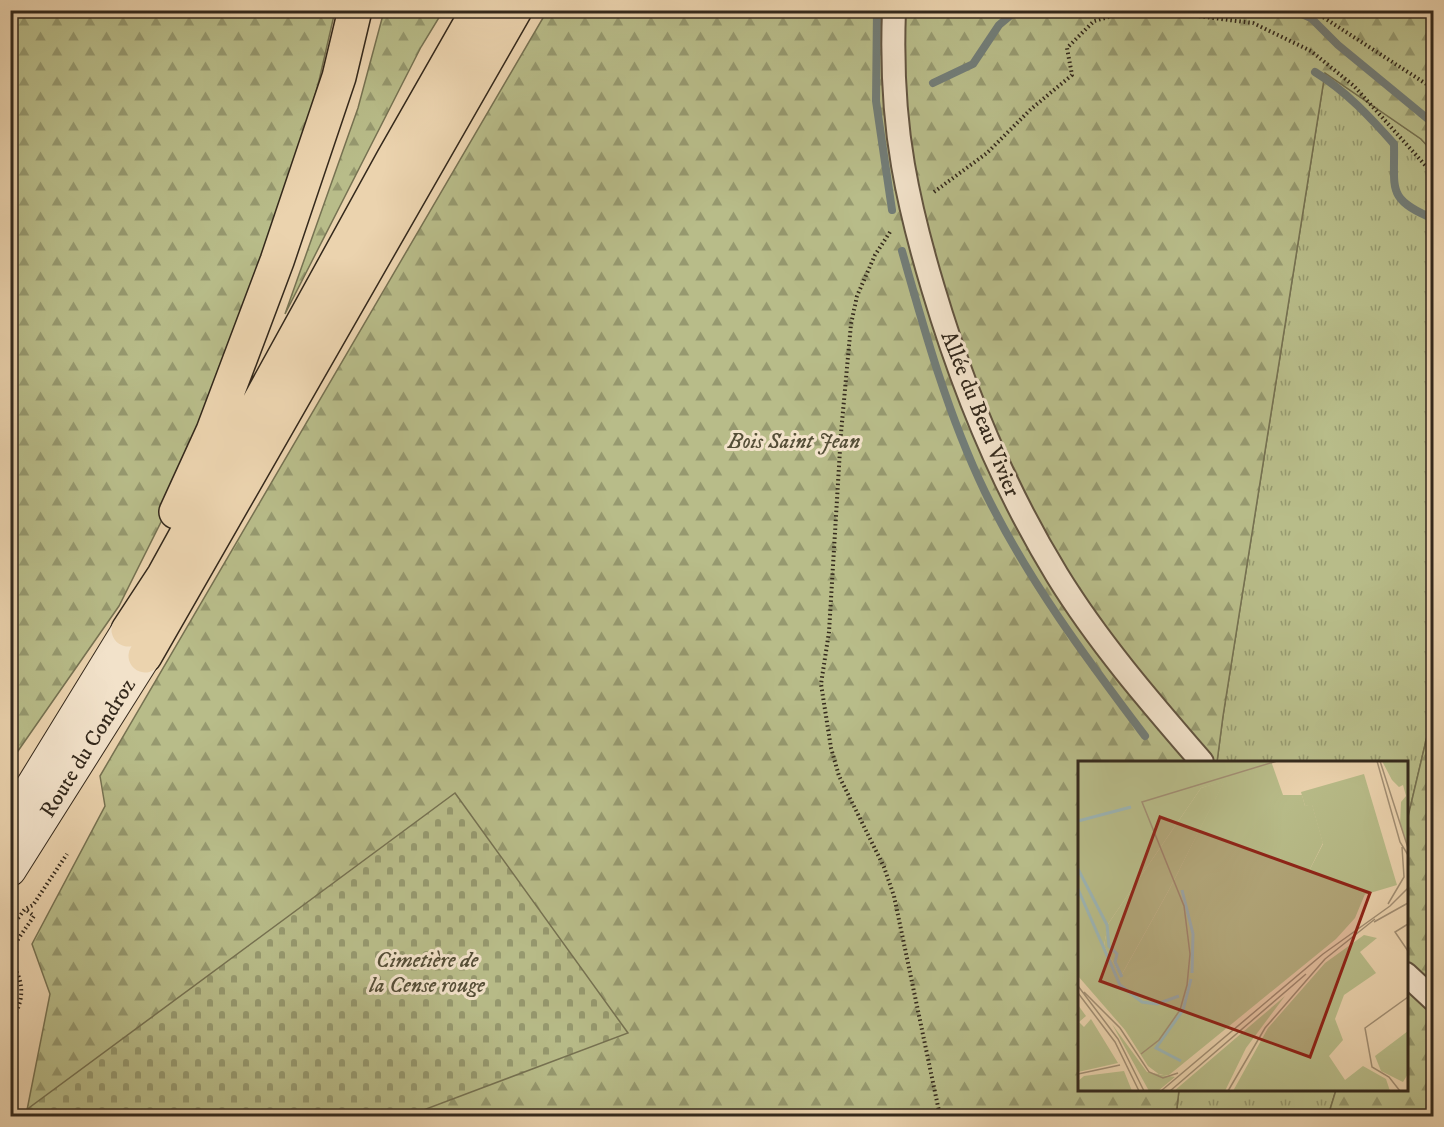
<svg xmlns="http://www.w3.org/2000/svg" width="1444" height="1127" viewBox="0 0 1444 1127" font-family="'IM FELL DW Pica',serif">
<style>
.grass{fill:url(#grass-tufts);stroke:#767252;stroke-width:1.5}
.forest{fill:url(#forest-firs);stroke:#767252;stroke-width:1.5}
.cemetery{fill:url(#cemetery-stones);stroke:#767252;stroke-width:1.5}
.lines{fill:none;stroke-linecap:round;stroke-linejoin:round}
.stream{stroke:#727d78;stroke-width:8}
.minor-casing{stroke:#625440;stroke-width:26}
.secondary-casing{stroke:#34291c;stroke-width:34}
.trunk-casing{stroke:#34291c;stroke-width:36}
.path{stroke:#34291c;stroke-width:4;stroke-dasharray:1.5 3;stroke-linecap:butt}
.minor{stroke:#f2e2ca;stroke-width:22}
.secondary{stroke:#f2e2ca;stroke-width:32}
.trunk{stroke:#ebd3ae;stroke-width:33}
.labels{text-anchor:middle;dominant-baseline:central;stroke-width:6;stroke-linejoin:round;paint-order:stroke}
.street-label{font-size:22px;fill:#34291c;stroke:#f2e2ca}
.park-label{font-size:22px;font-style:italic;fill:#554e37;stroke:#f2e2ca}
.inset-river{fill:none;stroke:#9cb5b5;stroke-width:3}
.inset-road{fill:none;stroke:#a28f74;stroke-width:1.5}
.view{fill:#8f2418;fill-opacity:0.15;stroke:#8f2418;stroke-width:3}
.inset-edge{fill:none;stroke:#34291c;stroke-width:3}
</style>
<defs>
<pattern id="grass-tufts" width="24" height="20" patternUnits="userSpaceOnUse" patternTransform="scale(1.5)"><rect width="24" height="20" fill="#b8bc89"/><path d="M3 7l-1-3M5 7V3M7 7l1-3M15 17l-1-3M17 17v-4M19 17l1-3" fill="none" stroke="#96996f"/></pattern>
<pattern id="forest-firs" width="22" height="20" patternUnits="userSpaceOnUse" patternTransform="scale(1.5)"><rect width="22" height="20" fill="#b8bc89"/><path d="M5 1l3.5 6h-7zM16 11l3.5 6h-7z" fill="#96996f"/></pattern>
<pattern id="cemetery-stones" width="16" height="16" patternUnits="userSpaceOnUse" patternTransform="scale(1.5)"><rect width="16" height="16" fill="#b8bc89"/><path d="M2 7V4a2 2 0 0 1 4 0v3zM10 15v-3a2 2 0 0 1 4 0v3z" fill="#96996f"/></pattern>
</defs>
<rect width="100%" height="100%" fill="#ebd3ae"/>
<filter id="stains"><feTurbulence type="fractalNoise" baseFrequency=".00333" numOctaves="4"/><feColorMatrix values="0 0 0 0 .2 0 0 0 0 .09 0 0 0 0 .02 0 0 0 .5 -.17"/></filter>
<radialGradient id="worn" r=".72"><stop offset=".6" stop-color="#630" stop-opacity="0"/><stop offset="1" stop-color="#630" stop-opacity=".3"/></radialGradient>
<path class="grass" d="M 1325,73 L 1421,139 L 1433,152 L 1433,711 L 1407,821 L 1406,762 L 1217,762 L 1223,716 Z
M 1179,1090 L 1336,1090 L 1328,1116 L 1176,1116 Z"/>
<path class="forest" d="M 11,11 L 335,11 L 318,85 L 265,270 L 195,454 L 119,606 L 11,761 Z
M 384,11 L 443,11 L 421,47 L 285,314 L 358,108 Z
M 547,11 L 1433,11 L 1433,152 L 1421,139 L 1325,73 L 1223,716 L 1217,762 L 1080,762 L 1080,1090 L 1179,1090 L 1176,1116 L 417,1116 L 418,1112 L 27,1110 L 50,994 L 32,944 L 105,806 L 100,776 Z
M 1433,711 L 1433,1116 L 1328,1116 L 1336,1090 L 1406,1090 L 1407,821 Z"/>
<path class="cemetery" d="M 455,793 L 628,1033 L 418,1112 L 417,1116 L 18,1116 Z"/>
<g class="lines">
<path class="stream" d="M 877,10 L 876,101 L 892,210
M 1293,10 L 1311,18 L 1338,45 L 1434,124
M 1315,72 C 1346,91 1371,118 1394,144 C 1395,190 1386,199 1434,219
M 933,83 L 973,64 L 999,25 L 1017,10
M 902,251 C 925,333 948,415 985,492 C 1028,580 1086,658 1145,736"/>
<defs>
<path id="minor" d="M 894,10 C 892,62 894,113 903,165 C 910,206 921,248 933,288 C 963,389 1002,485 1057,575 C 1098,642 1151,703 1202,762
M 1406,974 L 1434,1000"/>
<path id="secondary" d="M 10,822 L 128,630
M 10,870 L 145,656"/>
<path id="trunk" d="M 176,512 L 213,431 L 277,261 L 339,77 L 355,10
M 128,630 L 164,575 L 393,159 L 478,10
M 145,656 L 515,10"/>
</defs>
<use href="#minor" class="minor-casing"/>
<use href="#secondary" class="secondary-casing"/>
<use href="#trunk" class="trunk-casing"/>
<path class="path" d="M 1150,10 L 1253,23 L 1311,51 L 1354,86 L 1434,175
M 1312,10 L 1434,89
M 934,192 L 987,153 L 1031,109 L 1072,75 L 1067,48 L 1094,21 L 1134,10
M 890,232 L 875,255 L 857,296 L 851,324 L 841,433 L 829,632 L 821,684 L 831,748 L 839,776 L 884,867 L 894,896 L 940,1116
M 10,929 L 25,909 L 33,905 L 67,854
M 10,951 L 34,916 L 25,909
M 10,960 C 25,982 25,1001 10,1022"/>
<use href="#minor" class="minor"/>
<use href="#secondary" class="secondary"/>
<use href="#trunk" class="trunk"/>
</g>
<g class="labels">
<g class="street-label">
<text transform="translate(980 414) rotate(68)">Allée du Beau Vivier</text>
<text transform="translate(88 748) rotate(-58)">Route du Condroz</text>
</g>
<g class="park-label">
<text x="794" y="441">Bois Saint Jean</text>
<text x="427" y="960">Cimetière de<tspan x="427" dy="25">la Cense rouge</tspan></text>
</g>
</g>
<g transform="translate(1078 761)">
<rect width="330" height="330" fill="#ebd3ae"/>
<path d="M 147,19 L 92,127 L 43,215 L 26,185 L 30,163 L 123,27 Z" fill="#b8bc89"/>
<path d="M 0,0 L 193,0 L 205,34 L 224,34 L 227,45 L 234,43 L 245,82 L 208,156 L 287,133 L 277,157 L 258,178 L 91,314 L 82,314 L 70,305 L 47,269 L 0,215 ZM 146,20 L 92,127 L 43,215 L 26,185 L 30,163 L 123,27 ZM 304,0 L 330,0 L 330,85 L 322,64 L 323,41 L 328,35 L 325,24 L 321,26 L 314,19 ZM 286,174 L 299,177 L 282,191 L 298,212 L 266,234 L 257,258 L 265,279 L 251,295 L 267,319 L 285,305 L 308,318 L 312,330 L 155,330 L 190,267 L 247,202 ZM 207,235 L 168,287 L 147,330 L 96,330 ZM 0,244 L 8,255 L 1,261 L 6,266 L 13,258 L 40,302 L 0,311 ZM 34,263 L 69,311 L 97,316 L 80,330 L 71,330 ZM 330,270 L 330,313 L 325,321 L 303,310 L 297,295 ZM 46,310 L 54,330 L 0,330 L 0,320 L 6,315 Z" fill="#b8bc89" fill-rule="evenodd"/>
<path d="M 286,13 L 319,124 L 208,157 L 195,113 L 230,112 L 245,83 L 234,44 L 227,45 L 223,31 Z" fill="#b8bc89"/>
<path class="inset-river" d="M 0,60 L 53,46M 0,108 L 29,164 L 31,185 L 39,193 L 37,201 L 44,216M 0,128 L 42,224 L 64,241 L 79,243 L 101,235M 104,129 L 115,173 L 114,212M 103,300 L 78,287 L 105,249 L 113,218"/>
<path class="inset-road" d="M 299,0 L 322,81 L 330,94M 302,0 L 330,87M 310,143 L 326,116 L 324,86M 296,161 L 330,142M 330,163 L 317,171 L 330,190M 245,193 L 312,145 L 330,127M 247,198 L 297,158M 0,225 L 40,278 L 66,330M 6,231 L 42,267 L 71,311 L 85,317 L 100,312M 0,232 L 37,281 L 61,330M 63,293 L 81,279 L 102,249 L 109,224 L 112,193 L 106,145 L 64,41 L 199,0M 0,313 L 42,304M 83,330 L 245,193M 92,330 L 228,213M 150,330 L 187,267 L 247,198M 322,330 L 311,316 L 294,306 L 287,267 L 330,236"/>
<path class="view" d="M 82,56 L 292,132 L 232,296 L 22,220 Z"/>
<rect width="330" height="330" class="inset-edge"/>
</g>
<rect width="1444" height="1127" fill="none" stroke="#ebd3ae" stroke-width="36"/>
<rect x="12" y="12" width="1420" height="1103" fill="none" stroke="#34291c" stroke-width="3"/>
<rect x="18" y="18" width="1408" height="1091" fill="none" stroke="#34291c" stroke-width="1.5"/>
<rect width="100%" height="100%" filter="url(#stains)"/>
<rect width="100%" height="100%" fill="url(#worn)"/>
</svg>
